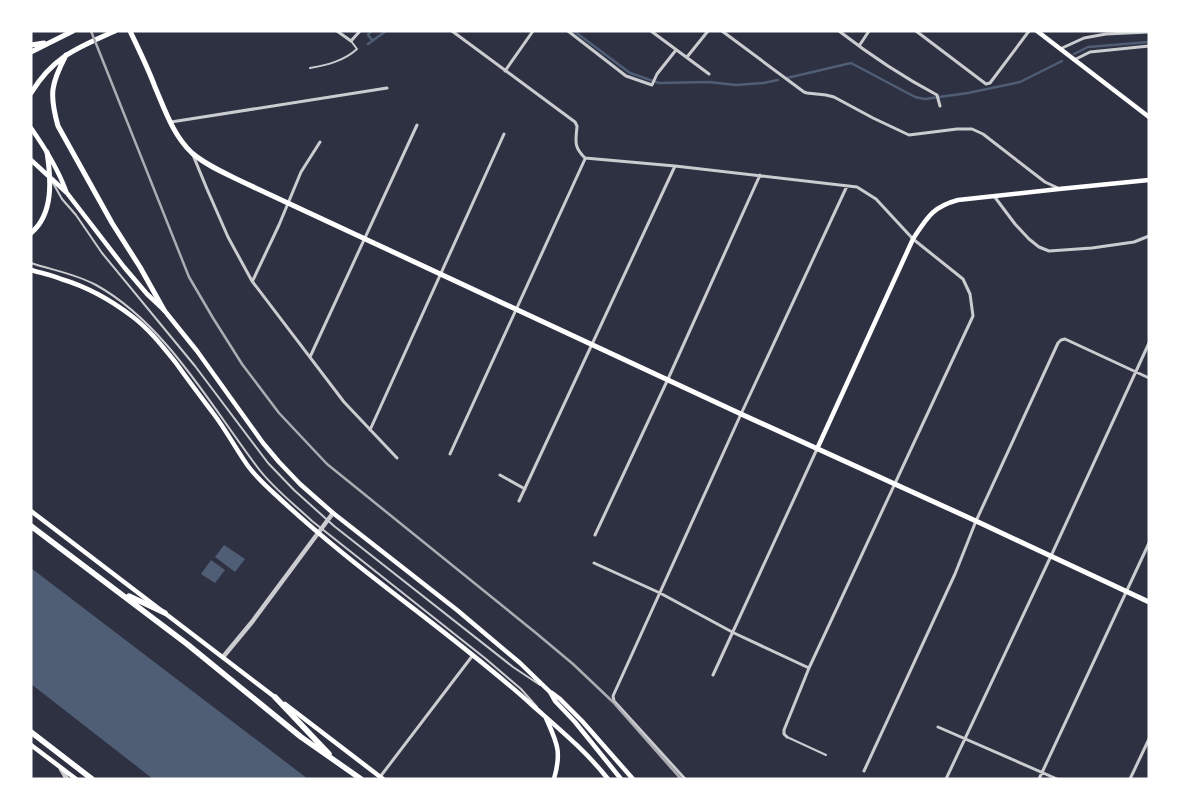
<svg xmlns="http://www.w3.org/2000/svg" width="1180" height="810" viewBox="0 0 1180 810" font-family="Quicksand,sans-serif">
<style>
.water{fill:#4f5d75}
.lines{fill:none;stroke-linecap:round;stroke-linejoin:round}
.stream{stroke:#4f5d75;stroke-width:2.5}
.service{stroke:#caccd0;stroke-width:2}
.minor{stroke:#caccd0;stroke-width:3}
.tertiary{stroke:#caccd0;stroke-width:4.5}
.secondary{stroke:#fff;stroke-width:4.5}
.primary{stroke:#fff;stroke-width:5}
.trunk{stroke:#fff;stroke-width:5.5}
.rail{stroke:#abadb3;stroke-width:2.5}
</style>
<rect width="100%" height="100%" fill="#2d3142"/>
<path class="water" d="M 224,545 L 245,559 L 235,572 L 215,557 Z
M 211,560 L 225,570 L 215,583 L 201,574 Z
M 31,568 L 308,779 L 153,779 L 31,684 Z"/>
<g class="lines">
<path class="stream" d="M 371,31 L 368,35 L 372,40
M 574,31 L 630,73 L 659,83 L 709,82 L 736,85 L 763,83 L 778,80
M 368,44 L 386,31
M 1074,54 L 1088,47 L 1149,42
M 787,78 L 851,63 L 915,97 L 925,99 L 932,98 L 968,93 L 1020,82 L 1062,61"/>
<path class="service" d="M 310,68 C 327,65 344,61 357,49 L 351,41
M 53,183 L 62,199 L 76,215 L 102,253 L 195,366 L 268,463 L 294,490 L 334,526 L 513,667 L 540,685
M 31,263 C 52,270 76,274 96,285 C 165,323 211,406 258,468 C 273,488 294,504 312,521 L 486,659 L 521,689 L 537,707
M 787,737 L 826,755"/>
<path class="minor" d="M 337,31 L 351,41 L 360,31
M 452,31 L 575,122 L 577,126 C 576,141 573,146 585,158
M 568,31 L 626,76 L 652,85 L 657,74 L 676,50
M 651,31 L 709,74
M 722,31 L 804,92 L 807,93 L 826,95 L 834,97 L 873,118 L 909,135 L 957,129 L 972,129 L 983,134 L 1045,182 L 1058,188
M 839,31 C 870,55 903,77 937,95 L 940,106
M 916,31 L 986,84 L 990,83 L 1029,31
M 859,46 L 869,31
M 1060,49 L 1084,38 L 1106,34 L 1149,32
M 687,57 L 708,31
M 1074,60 L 1090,52 L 1149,46
M 505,71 L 533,31
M 171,122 L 387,88
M 193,155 L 207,189 L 228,237 L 252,281 L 344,402 L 397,458
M 585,158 L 675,166 L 857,187 L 876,199 L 913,239 L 963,279 L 970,294 L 973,316 L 809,668 L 784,730 L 784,734 L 787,737
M 994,196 L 1015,224 L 1029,239 L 1039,247 L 1049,251 L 1092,248 L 1134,242 L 1149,236
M 253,280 L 279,225 L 301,172 L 320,142
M 310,357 L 417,125
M 370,430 L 504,134
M 450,454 L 585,159
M 500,475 L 525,489
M 519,501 L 675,166
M 595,535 L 668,379 L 760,175
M 594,563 L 660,593 L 734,633 L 809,668
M 713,675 L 817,449
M 938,727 L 1057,779
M 864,771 L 955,574 L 976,521 L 1058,343 L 1061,340 L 1065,339 L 1149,378
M 380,777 L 473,655
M 685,779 L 614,701 L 613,696 L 741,414 L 847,186
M 946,779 L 1051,556 L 1149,343
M 1039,779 L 1149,543
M 1130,779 L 1149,739"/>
<path class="tertiary" d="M 223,657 L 252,622 L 333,513
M 61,769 L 67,779"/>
<path class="secondary" d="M 1037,31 L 1149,117
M 31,128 C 45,148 58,169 66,191
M 31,160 L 67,193 L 124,267 L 147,294 L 164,310 L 197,351 L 263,443 L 279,462 L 300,484 L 333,513 L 457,610 L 520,663 L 550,692 L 555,701 L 575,722 L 621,779
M 31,270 C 41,273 52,275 61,279 C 88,287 111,300 133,317 C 150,330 163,347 176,363 C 188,380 201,397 213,413 C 226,430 236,449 248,466 C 256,477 267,487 278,497 C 358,572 451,632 532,705 C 558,728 586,751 608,779
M 817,449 L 913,239 C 927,218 932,207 958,200 L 1059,189 L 1149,180
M 31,511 L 276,698
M 552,693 L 560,699 L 582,721 L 633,779
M 285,704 L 383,779
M 546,718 C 557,743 562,751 554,779
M 31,745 L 76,779"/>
<path class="primary" d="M 130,31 C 139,50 148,68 155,87 C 165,110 173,135 192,153 C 207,166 227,174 245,183 L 741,414 L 976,521 L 1149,602
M 31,45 L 44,43
M 31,52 L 73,31
M 66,55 C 51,84 49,94 58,126 L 112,223 L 140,267 L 164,310
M 31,93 C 54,56 77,48 115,31
M 31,233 C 54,214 51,179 47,152"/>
<path class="trunk" d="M 31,526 L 187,644 L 301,737 L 361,779
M 129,596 L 165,613
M 275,697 L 329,754
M 31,732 L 92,779"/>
<path class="rail" d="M 91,31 L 189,277 L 213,318 L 242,364 L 279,413 L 327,464 L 536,633 L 573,664 L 613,702 L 681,779"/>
</g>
<rect width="1180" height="810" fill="none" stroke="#ffffff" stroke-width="65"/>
</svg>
